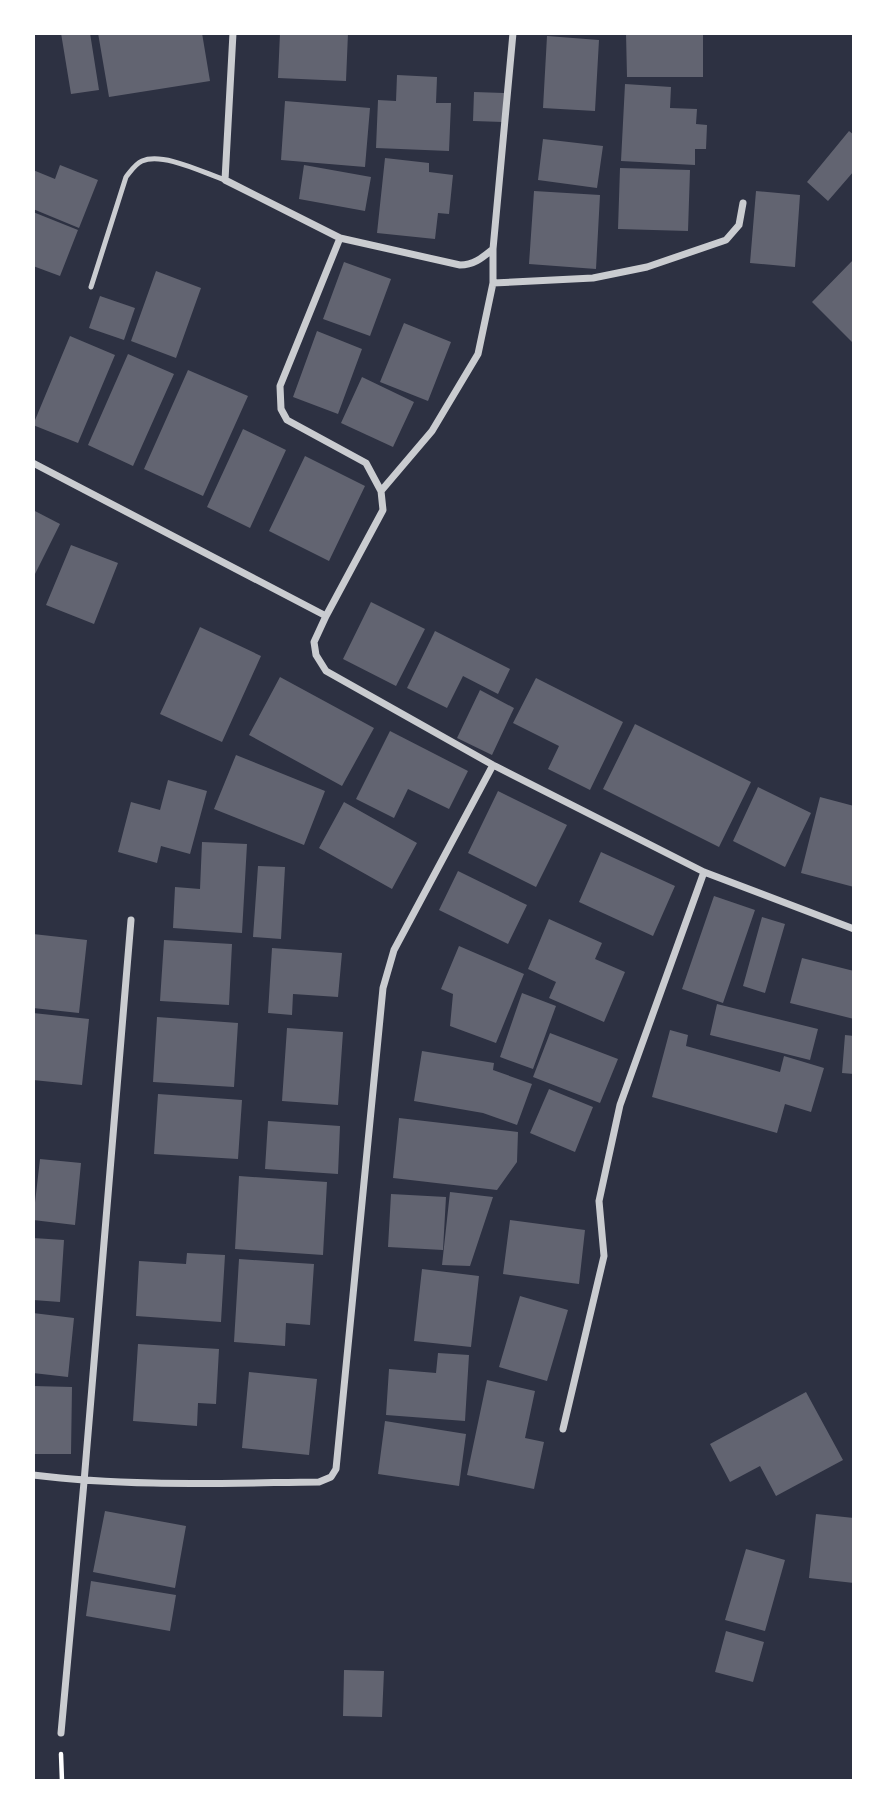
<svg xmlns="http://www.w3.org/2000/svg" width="887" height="1814" viewBox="0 0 887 1814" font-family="Commissioner,sans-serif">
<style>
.building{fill:#626471}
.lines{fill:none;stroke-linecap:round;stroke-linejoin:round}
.path{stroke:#fff;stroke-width:4.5}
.service{stroke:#caccd0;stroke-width:5}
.minor{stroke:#caccd0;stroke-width:7}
</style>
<rect width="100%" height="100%" fill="#2d3142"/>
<path class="building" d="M 61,33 L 90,33 L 99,90 L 71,94 Z
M 98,33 L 202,33 L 210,81 L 109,97 Z
M 280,33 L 348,33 L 346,81 L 278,78 Z
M 626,33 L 703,33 L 703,77 L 627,77 Z
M 547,36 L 599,40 L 595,111 L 543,108 Z
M 397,75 L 437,77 L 436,103 L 451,103 L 449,151 L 376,148 L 378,100 L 396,101 Z
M 625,84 L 671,87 L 670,108 L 697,109 L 696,124 L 707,125 L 706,149 L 695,149 L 695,165 L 621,161 Z
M 474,92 L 504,93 L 503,122 L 473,121 Z
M 285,101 L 370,108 L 365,167 L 281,160 Z
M 849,131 L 854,135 L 854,171 L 828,201 L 807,182 Z
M 543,139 L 603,146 L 597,188 L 538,180 Z
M 385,158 L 429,163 L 429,172 L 453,175 L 449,214 L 438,213 L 435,239 L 377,233 Z
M 60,165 L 98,180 L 79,228 L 33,209 L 33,170 L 55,179 Z
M 304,165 L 371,177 L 365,211 L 299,199 Z
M 620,168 L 690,170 L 688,231 L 618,229 Z
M 534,191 L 600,195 L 596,269 L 529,264 Z
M 756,191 L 800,195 L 795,267 L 750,263 Z
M 33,212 L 78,230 L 60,276 L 33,266 Z
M 854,259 L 854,344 L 812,302 Z
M 344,262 L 391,279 L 370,336 L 323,319 Z
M 156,271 L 201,288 L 176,358 L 131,341 Z
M 100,296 L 135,308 L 124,340 L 89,328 Z
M 404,323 L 451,342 L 428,401 L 380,382 Z
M 317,331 L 362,349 L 338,414 L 293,397 Z
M 70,336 L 115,355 L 78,443 L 33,425 Z
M 128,354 L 174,374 L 133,466 L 88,445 Z
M 188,370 L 248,396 L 203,496 L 144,469 Z
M 362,377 L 414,402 L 393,447 L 341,423 Z
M 243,429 L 286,450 L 250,528 L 207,507 Z
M 305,456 L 365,486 L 329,561 L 269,531 Z
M 33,510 L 60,524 L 33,578 Z
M 71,545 L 118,563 L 94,624 L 46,605 Z
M 371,602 L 425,629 L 396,686 L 343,659 Z
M 200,627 L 261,656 L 222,742 L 160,714 Z
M 435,631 L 510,669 L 498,694 L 463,676 L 447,708 L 407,688 Z
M 280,677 L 374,728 L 342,786 L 249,735 Z
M 536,678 L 623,722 L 590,790 L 548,769 L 559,746 L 513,723 Z
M 480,690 L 514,708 L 492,755 L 457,738 Z
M 635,724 L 751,782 L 719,847 L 603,789 Z
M 390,731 L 468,771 L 449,809 L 408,789 L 394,818 L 356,799 Z
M 236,755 L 325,791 L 304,845 L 214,809 Z
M 168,780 L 207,791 L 190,854 L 161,846 L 157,863 L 118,852 L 131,802 L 160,810 Z
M 758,787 L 811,813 L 785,867 L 733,841 Z
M 498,791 L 567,825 L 536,887 L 468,853 Z
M 820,797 L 854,806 L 854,887 L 801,873 Z
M 344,802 L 417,843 L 392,889 L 319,848 Z
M 202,842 L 247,844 L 242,933 L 173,928 L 175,887 L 200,889 Z
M 601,852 L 675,886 L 653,936 L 579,902 Z
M 258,866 L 285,867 L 281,939 L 253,937 Z
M 458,871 L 527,905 L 508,944 L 439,910 Z
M 714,896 L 755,910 L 723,1003 L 682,989 Z
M 762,917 L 785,924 L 765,993 L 743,986 Z
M 549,919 L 602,943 L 595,959 L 625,972 L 604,1022 L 549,998 L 556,982 L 528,969 Z
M 33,934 L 87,940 L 79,1013 L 33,1008 Z
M 164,940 L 232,944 L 229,1005 L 160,1001 Z
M 459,946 L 524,974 L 496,1043 L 450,1026 L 453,994 L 441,989 Z
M 272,948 L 342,953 L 338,997 L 293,994 L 292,1015 L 268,1013 Z
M 802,958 L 854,971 L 854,1019 L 790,1003 Z
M 522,993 L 556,1006 L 533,1069 L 500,1057 Z
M 717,1004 L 818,1029 L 810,1060 L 710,1035 Z
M 33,1013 L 89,1019 L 82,1085 L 33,1080 Z
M 157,1017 L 238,1023 L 234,1087 L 153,1082 Z
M 287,1028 L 343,1032 L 338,1105 L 282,1101 Z
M 670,1030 L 688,1035 L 686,1046 L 780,1072 L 784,1056 L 824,1068 L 811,1112 L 785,1104 L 777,1133 L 652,1097 Z
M 550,1033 L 618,1059 L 600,1103 L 533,1077 Z
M 845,1035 L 854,1036 L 854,1074 L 842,1073 Z
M 422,1051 L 494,1063 L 493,1070 L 532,1084 L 517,1125 L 483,1113 L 414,1101 Z
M 549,1089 L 593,1107 L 575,1152 L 530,1133 Z
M 158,1094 L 242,1100 L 238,1159 L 154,1154 Z
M 399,1118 L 518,1132 L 517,1162 L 497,1190 L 393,1178 Z
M 268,1121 L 340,1126 L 338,1174 L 265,1169 Z
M 40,1159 L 81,1163 L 75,1225 L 33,1220 Z
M 239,1176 L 327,1182 L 323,1255 L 235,1249 Z
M 450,1192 L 493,1197 L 470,1266 L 442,1265 Z
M 391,1194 L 446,1197 L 443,1250 L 388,1247 Z
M 510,1220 L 585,1230 L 579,1284 L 503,1274 Z
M 33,1238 L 64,1240 L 60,1302 L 33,1300 Z
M 187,1253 L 225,1255 L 221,1322 L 136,1316 L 139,1261 L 186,1264 Z
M 239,1259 L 314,1264 L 310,1325 L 286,1323 L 285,1346 L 234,1342 Z
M 422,1269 L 479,1276 L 471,1347 L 414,1341 Z
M 520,1296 L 568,1310 L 547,1381 L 499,1367 Z
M 33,1313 L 74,1318 L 68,1377 L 33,1373 Z
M 138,1344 L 219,1349 L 216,1404 L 198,1403 L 197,1426 L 133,1421 Z
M 438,1353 L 469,1355 L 465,1421 L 386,1415 L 389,1369 L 436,1373 Z
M 249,1372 L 317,1379 L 309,1455 L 242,1448 Z
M 487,1380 L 535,1391 L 525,1438 L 544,1442 L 534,1489 L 467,1475 Z
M 33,1386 L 72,1387 L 71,1454 L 33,1454 Z
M 806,1392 L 843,1460 L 776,1496 L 760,1466 L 730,1482 L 710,1444 Z
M 385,1421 L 466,1434 L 459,1486 L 378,1474 Z
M 105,1511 L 186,1526 L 175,1588 L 93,1572 Z
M 816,1514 L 854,1518 L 854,1583 L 809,1578 Z
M 746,1549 L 785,1560 L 765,1631 L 725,1620 Z
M 91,1581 L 176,1595 L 170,1631 L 86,1616 Z
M 726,1631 L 764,1642 L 753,1682 L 715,1672 Z
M 344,1670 L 384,1671 L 382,1717 L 343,1716 Z"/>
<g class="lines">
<path class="path" d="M 61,1754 L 62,1781"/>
<path class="service" d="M 91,287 L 126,177 C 131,171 135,164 142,161 C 163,152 204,173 225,180"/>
<path class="minor" d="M 233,33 L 225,180 L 340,238 L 280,386 L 281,409 L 287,420 L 366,463 L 381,491 L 383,510 L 326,616 L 314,642 L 316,655 L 326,671 L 493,765 L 704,872 L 854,929
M 340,238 L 460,265 C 474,265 482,258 493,249 L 513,33
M 493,283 L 593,278 L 647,267 L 726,240 L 739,225 L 743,203
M 33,463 L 326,616
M 381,491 L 432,431 L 478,354 L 493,283 L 493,249
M 563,1429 L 604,1256 L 599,1201 L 620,1105 L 704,872
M 33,1475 C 128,1487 224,1483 319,1482 L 331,1477 L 336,1469 L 383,988 L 394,950 L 493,765
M 61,1733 L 84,1482 L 131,920"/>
</g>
<rect width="887" height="1814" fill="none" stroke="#ffffff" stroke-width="70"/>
</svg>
